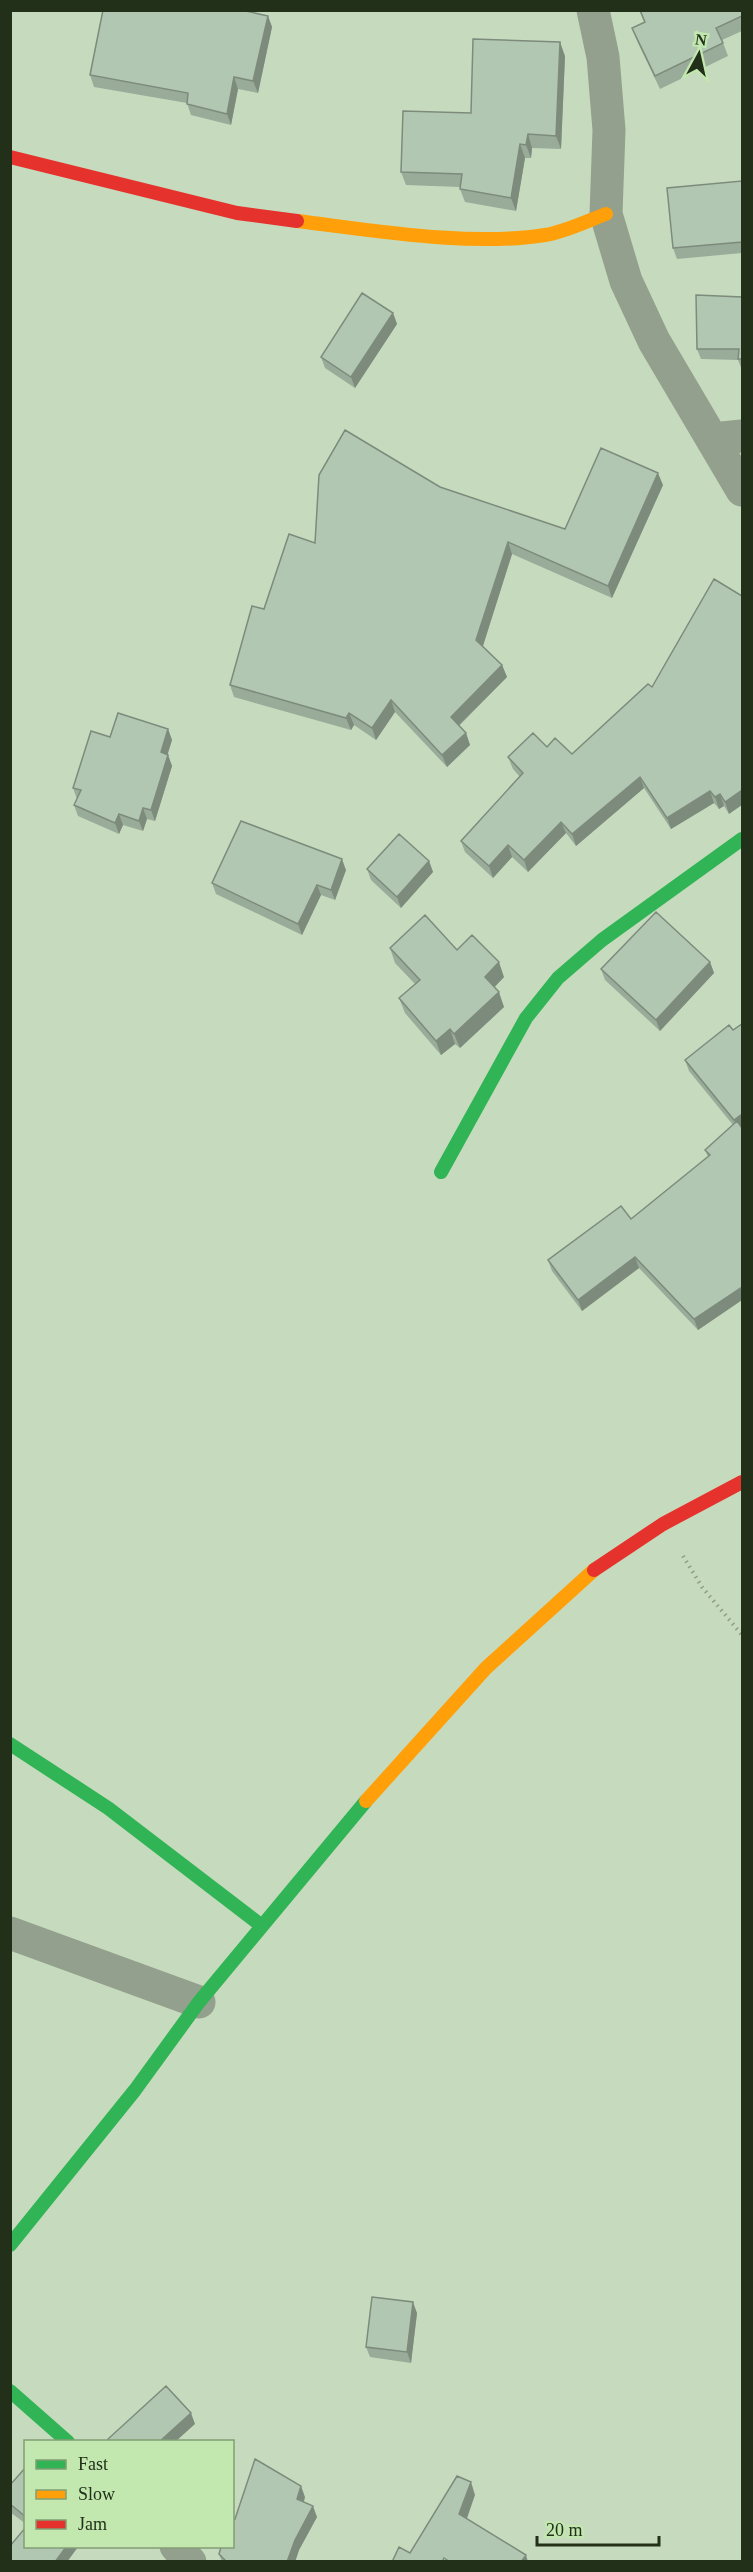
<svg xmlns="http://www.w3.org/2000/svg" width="753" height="2572" viewBox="0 0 753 2572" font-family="Georgia,serif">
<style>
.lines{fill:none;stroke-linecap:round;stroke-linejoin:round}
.path{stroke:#909d8b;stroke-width:4;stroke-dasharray:1.5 4.5;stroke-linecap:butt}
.street{stroke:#93a08d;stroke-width:33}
.fast{stroke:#30b455;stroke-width:14}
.slow{stroke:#ff9f0a;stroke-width:14}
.jam{stroke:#e5322d;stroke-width:14}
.wall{fill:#99ab99}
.shaded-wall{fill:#7d8b7d}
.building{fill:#b2c7b2;stroke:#7d8b7d;stroke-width:1.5}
</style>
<rect width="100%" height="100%" fill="#c6dbbd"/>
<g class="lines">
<path class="path" d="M 683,1556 L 702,1587 L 742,1635"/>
<path class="street" d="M 593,10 L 603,57 L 609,130 L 606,214 L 626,281 L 654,341 L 742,490
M 712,439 L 742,436
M 10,1933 L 199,2002
M 176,2546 L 190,2562"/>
<path class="fast" d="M 441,1172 L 526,1018 L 558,978 L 602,940 L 742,839
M 10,1744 L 108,1808 L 262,1926
M 10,2245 L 135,2090 L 199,2002 L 366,1801
M 10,2391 L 68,2442"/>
<path class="slow" d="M 297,221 C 372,230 470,247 545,235 C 565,232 587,221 606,214
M 366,1801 L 486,1668 L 594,1570"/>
<path class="jam" d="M 10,157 L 237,213 L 297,221
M 594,1570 L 663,1524 L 742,1482"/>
</g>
<path class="wall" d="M 639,10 L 742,10 L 742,31 L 722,40 L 728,56 L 660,89 L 637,41 L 632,28 L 644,22 Z
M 268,16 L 272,27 L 258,93 L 238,89 L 231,125 L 191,115 L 187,103 L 94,87 L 90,75 Z
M 565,56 L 561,149 L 532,148 L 531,158 L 525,158 L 516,211 L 465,202 L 460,189 L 460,187 L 406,185 L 401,172 L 471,113 Z
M 742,181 L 742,253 L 677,259 L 673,248 Z
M 742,297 L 742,370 L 738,360 L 701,359 L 697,349 Z
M 393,313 L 397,324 L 355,388 L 325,368 L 321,357 Z
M 663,485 L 612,598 L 512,554 L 483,646 L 502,665 L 507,677 L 459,726 L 466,733 L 470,745 L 447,767 L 395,712 L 376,740 L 354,725 L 351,730 L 234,697 L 230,685 L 264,609 L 315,543 L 440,487 L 565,529 Z
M 714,579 L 729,814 L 724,806 L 719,809 L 714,803 L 671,829 L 644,788 L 576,846 L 566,833 L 528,872 L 512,857 L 493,878 L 465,852 L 461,841 L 520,777 L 513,769 L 508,757 L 547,747 L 572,754 L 652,687 Z
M 168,729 L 172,740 L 167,755 L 168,755 L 172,766 L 155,821 L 147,819 L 143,831 L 123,825 L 119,834 L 78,816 L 74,805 L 77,799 L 73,788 L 110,737 Z
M 429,861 L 433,872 L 401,908 L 371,880 L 367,869 Z
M 346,870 L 335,900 L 321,895 L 302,935 L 216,894 L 212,883 Z
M 390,948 L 457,950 L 504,977 L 494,987 L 504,1007 L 460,1048 L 455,1044 L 441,1055 L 405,1013 L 399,998 L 415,984 L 395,963 Z
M 710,962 L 714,973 L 660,1031 L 605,980 L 601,969 Z
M 742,1024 L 742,1300 L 698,1330 L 639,1268 L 582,1311 L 552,1271 L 548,1260 L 631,1219 L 708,1157 L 705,1150 L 733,1125 L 689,1071 L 685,1060 L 733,1030 Z
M 417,2313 L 411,2363 L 370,2357 L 366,2347 Z
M 26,2467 L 26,2524 L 10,2512 L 10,2485 Z
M 305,2497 L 304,2502 L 317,2517 L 299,2550 L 295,2562 L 222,2562 L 219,2554 L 235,2519 Z"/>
<path class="shaded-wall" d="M 268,16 L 272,27 L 258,93 L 253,81 Z
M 560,42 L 565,56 L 561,149 L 556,136 Z
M 234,77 L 238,89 L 231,125 L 227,114 Z
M 528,134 L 532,148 L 531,158 L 526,145 Z
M 520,144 L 525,158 L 516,211 L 511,198 Z
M 393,313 L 397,324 L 355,388 L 351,377 Z
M 658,473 L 663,485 L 612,598 L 608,586 Z
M 508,542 L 512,554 L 481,652 L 476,640 Z
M 502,665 L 507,677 L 455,729 L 451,717 Z
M 391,700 L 395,712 L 376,740 L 372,728 Z
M 349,713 L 354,725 L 351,730 L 346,718 Z
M 168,729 L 172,740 L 165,763 L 161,752 Z
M 466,733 L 470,745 L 447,767 L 442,755 Z
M 168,755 L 172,766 L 155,821 L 151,810 Z
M 640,777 L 644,788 L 576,846 L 572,834 Z
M 742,790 L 742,805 L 729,814 L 725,802 Z
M 710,791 L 714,803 L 671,829 L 667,818 Z
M 720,794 L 724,806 L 719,809 L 715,797 Z
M 143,808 L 147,819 L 143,831 L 139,821 Z
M 119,814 L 123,825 L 119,834 L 115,823 Z
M 561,822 L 566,833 L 528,872 L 524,860 Z
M 508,845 L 512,857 L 493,878 L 489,866 Z
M 342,859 L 346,870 L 335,900 L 331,890 Z
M 429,861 L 433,872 L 401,908 L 397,897 Z
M 317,885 L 321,895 L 302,935 L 298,924 Z
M 499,962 L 504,977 L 490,992 L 485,977 Z
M 710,962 L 714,973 L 660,1031 L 656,1020 Z
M 499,992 L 504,1007 L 460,1048 L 454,1034 Z
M 450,1029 L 455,1044 L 441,1055 L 436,1041 Z
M 742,1114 L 742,1127 L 738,1131 L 734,1120 Z
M 635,1257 L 639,1268 L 582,1311 L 578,1300 Z
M 742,1287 L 742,1300 L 698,1330 L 694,1319 Z
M 413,2302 L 417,2313 L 411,2363 L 407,2352 Z
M 191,2413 L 195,2424 L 175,2442 L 159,2442 Z
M 471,2482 L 475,2495 L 464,2527 L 459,2514 Z
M 301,2486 L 305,2497 L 301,2509 L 297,2499 Z
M 313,2506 L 317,2517 L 299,2550 L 295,2562 L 287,2562 L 295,2540 Z
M 66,2547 L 78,2547 L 67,2562 L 55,2562 Z
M 526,2555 L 528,2562 L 521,2562 Z"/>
<path class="building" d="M 103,10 L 241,10 L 268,16 L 253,81 L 234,77 L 227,114 L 187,104 L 188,93 L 90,75 Z
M 640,10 L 742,10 L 742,16 L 716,28 L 723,43 L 655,76 L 632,28 L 645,22 Z
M 473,39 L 560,42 L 556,136 L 528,134 L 526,145 L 520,144 L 511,198 L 460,189 L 462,174 L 401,172 L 403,111 L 471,113 Z
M 742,181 L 742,242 L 673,248 L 667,188 Z
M 362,293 L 393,313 L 351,377 L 321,357 Z
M 696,295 L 742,297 L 742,359 L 738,359 L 739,349 L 697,349 Z
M 345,430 L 440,487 L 565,529 L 601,448 L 658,473 L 608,586 L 508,542 L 476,640 L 502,665 L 451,717 L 466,733 L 442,755 L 391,700 L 372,728 L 349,713 L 346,718 L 230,685 L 252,606 L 264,609 L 289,534 L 315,543 L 319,475 Z
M 714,579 L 742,596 L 742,790 L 725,802 L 720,794 L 715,797 L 710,791 L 667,818 L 640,777 L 572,834 L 561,822 L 524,860 L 508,845 L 489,866 L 461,841 L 523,773 L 508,757 L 533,733 L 547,747 L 555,738 L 572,754 L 648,684 L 652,687 Z
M 118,713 L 168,729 L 161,752 L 168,755 L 151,810 L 143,808 L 139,821 L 119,814 L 115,823 L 74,805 L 81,790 L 73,788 L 91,731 L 110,737 Z
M 241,821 L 342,859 L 331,890 L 317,885 L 298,924 L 212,883 Z
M 399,834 L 429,861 L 397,897 L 367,869 Z
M 656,912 L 710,962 L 656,1020 L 601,969 Z
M 425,915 L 457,950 L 472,935 L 499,962 L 485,977 L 499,992 L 454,1034 L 450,1029 L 436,1041 L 399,998 L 420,980 L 390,948 Z
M 742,1024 L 742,1114 L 734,1120 L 685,1060 L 729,1025 L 733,1030 Z
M 737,1121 L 742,1128 L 742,1287 L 694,1319 L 635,1257 L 578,1300 L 548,1260 L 621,1206 L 631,1219 L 710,1155 L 705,1150 Z
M 372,2297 L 413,2302 L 407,2352 L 366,2347 Z
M 166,2386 L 191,2413 L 159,2442 L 110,2442 L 108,2439 Z
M 255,2459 L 301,2486 L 297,2499 L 313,2506 L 295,2540 L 287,2562 L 227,2562 L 219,2554 L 221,2547 L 232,2547 L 232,2517 L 235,2519 Z
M 26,2467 L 26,2517 L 10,2504 L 10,2485 Z
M 457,2476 L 471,2482 L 459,2514 L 526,2555 L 521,2562 L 450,2562 L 444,2558 L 442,2562 L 392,2562 L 399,2547 L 410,2553 Z
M 26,2527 L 26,2547 L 66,2547 L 55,2562 L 10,2562 L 10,2546 Z"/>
<rect width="753" height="2572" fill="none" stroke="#22301a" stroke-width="24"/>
<rect x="24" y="2440" width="210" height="108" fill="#c2e8b0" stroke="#829e74" stroke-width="1.5"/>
<rect x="36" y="2460" width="30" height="9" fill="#30b455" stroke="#829e74" stroke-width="1.5"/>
<text x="78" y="2470" font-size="18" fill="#22301a">Fast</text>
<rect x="36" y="2490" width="30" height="9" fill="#ff9f0a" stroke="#829e74" stroke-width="1.5"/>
<text x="78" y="2500" font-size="18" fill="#22301a">Slow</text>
<rect x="36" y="2520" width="30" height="9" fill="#e5322d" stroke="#829e74" stroke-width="1.5"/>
<text x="78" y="2530" font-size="18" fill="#22301a">Jam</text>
<g transform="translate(699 54) rotate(8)" stroke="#c2e8b0" stroke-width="4.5" paint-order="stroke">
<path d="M0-4.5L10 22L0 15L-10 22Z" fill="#22301a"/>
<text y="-9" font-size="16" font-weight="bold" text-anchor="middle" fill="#22301a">N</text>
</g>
<path d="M537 2536v9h122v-9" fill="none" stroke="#22301a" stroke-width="3"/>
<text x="546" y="2536" font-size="18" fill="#22301a" stroke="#c2e8b0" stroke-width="4.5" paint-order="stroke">20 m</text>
</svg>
